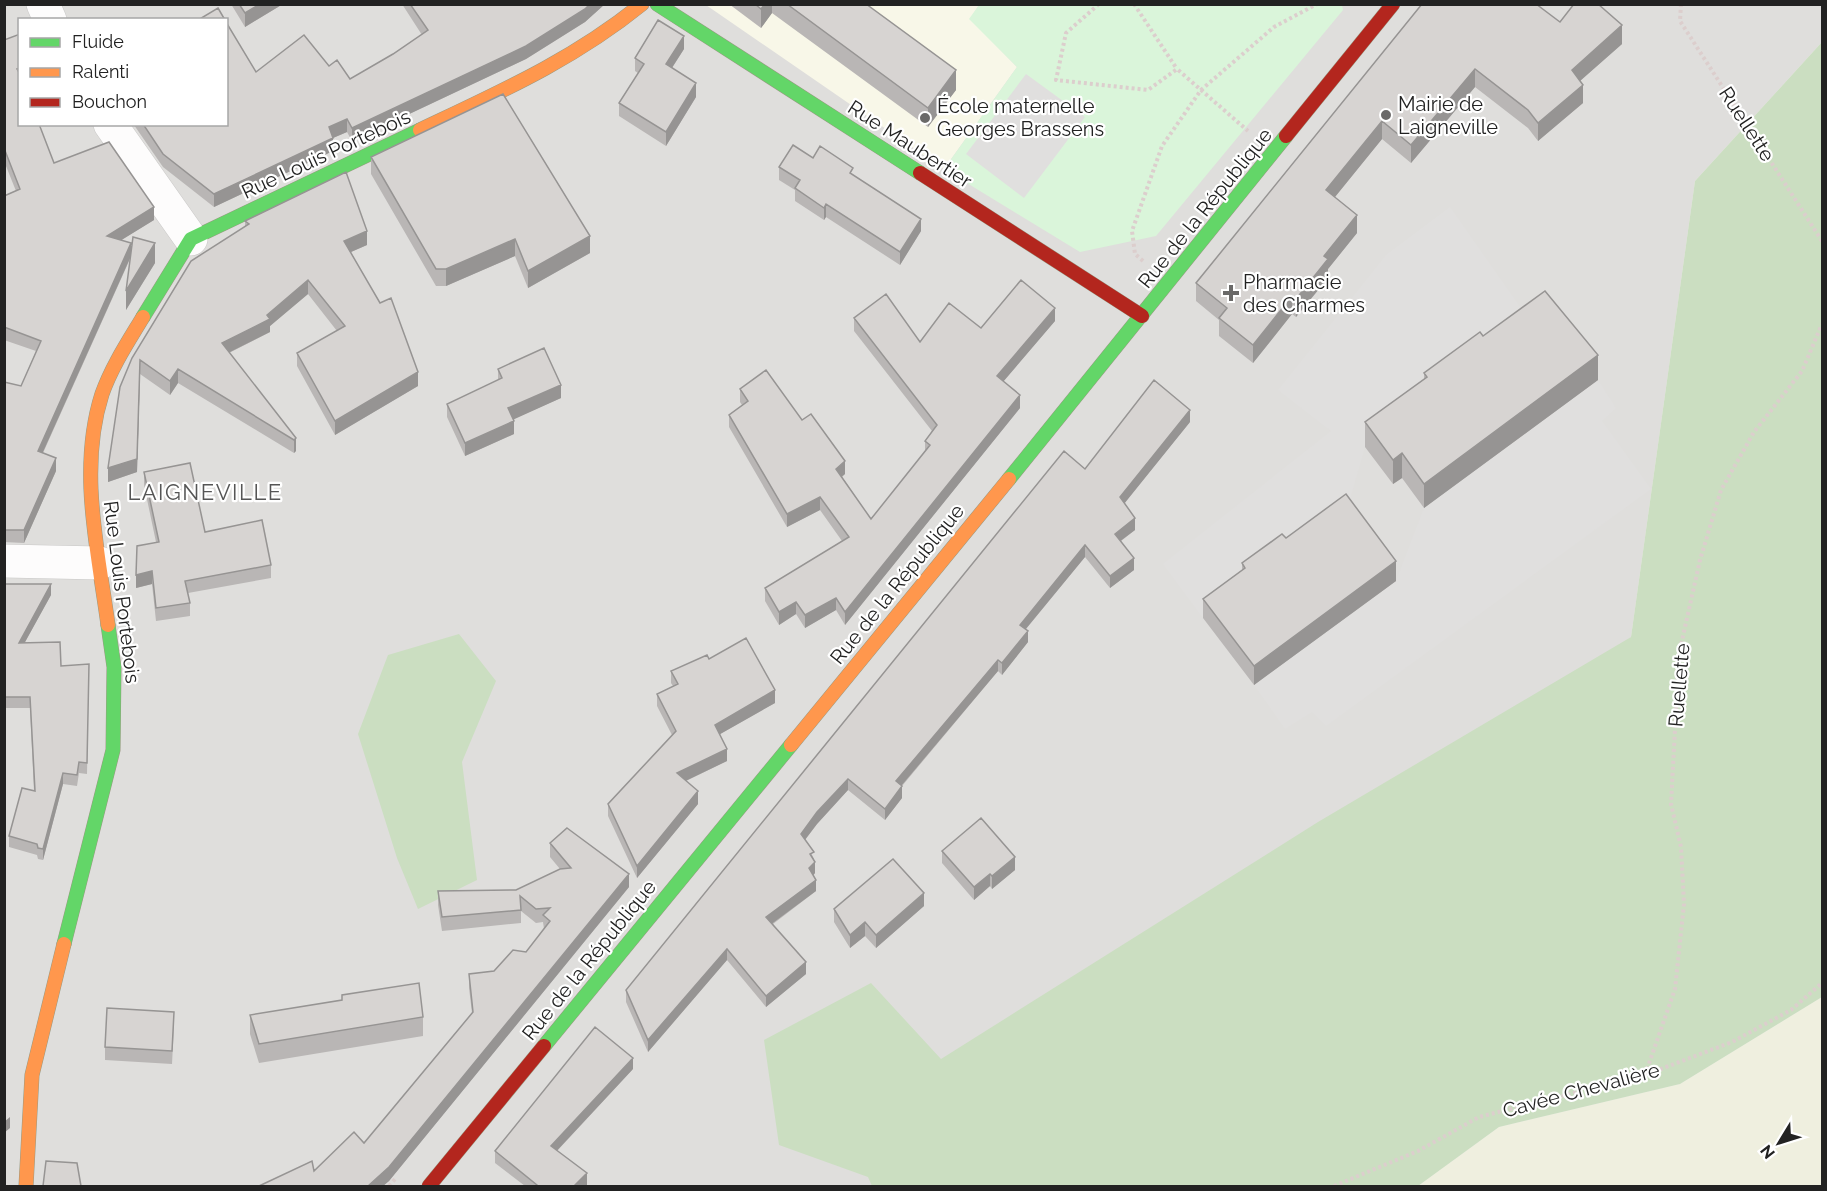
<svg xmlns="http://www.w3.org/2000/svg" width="1827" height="1191" viewBox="0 0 1827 1191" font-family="Raleway,sans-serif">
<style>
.residential{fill:#dfdedc;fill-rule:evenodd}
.education{fill:#f8f7e8}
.farmland{fill:#efefdf}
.forest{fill:#cbdec1}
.park{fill:#daf5da}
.parking{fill:#e0dfde}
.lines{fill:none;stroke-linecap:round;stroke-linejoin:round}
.street-casing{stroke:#c9c8c7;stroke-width:34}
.fast-casing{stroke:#999a82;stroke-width:15}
.slow-casing{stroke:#999a82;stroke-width:15}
.jam-casing{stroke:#999a82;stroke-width:15}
.path{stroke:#dccecd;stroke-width:4;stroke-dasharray:3 3;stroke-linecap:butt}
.street{stroke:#fdfcfc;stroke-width:33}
.fast{stroke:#63d668;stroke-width:14}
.slow{stroke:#ff974d;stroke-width:14}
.jam{stroke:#b3261e;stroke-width:14}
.wall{fill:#b9b6b5}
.shaded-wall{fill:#969493}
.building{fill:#d7d4d2;stroke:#969493;stroke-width:1.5}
.poi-dot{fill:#6a6968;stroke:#fff;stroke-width:2}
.labels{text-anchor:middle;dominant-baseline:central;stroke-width:4.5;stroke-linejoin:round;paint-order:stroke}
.poi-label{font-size:20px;fill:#222;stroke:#fff;text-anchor:start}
.street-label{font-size:20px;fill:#222;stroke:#fff}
.quarter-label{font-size:22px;letter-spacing:1.5px;fill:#555;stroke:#fff}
</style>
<rect width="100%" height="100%" fill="#f0eeeb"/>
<path class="residential" d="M 5,5 L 1822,5 L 1822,42 L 1695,181 L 1631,637 L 983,1186 L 5,1186 ZM 20,20 L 226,20 L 226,124 L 20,124 Z"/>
<path class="education" d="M 706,5 L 979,5 L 970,19 L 1017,67 L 944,169 Z"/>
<path class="farmland" d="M 1822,997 L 1822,1186 L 1418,1186 L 1499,1127 L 1680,1084 Z"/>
<path class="forest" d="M 1822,42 L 1822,997 L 1680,1084 L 1499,1127 L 1418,1186 L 872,1186 L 868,1177 L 779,1145 L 764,1040 L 871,983 L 941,1059 L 1318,822 L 1631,637 L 1695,181 Z
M 459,634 L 496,681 L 462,762 L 477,880 L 418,909 L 397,858 L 358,734 L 388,655 Z"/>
<path class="park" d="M 979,5 L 1342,5 L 1343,10 L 1156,236 L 1080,252 L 944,169 L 1017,67 L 969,19 Z"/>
<path class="parking" d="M 1026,74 L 1085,117 L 1024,198 L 966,154 Z
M 1450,207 L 1532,324 L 1365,447 L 1346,513 L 1203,618 L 1163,564 L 1331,431 L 1278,390 L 1386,255 Z
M 1598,380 L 1616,408 L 1602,421 L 1651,489 L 1326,726 L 1312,712 L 1285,729 L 1254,685 L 1396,581 L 1424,508 Z"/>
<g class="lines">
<defs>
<path id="street" d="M 43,4 L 50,20
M 110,124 L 191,239
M 4,561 L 100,563"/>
<path id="fast" d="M 657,4 L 920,173
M 143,317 L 191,239 L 420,130
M 1009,479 L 1286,136
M 64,944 L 113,750 L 114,667 L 108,625
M 544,1046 L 791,745"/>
<path id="slow" d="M 420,130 C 500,92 573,60 642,4
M 108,625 C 98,550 78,469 102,394 C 112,366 128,342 143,317
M 791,745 L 1009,479
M 26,1186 L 32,1075 L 64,944"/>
<path id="jam" d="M 1286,136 L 1393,4
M 920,173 L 1142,316
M 429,1186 L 544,1046"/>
</defs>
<use href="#street" class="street-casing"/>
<use href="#fast" class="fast-casing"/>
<use href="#slow" class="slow-casing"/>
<use href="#jam" class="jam-casing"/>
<path class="path" d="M 1099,4 L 1066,33 L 1056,80 L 1148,90 L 1177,69 L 1248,131
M 1134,4 L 1177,69
M 1681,4 L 1680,21 L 1822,241
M 1143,261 L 1135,254 L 1132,231 L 1162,146 L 1201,90 L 1274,27 L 1317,4
M 1645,1075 L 1675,989 L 1684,904 L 1681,847 L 1671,804 L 1679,654 L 1700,560 L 1721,490 L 1754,432 L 1802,371 L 1822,324
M 389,1186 L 396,1178
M 1334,1186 L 1418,1151 L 1479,1117 L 1645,1075 L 1732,1042 L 1791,1010 L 1822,983"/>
<use href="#street" class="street"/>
<use href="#fast" class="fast"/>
<use href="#slow" class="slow"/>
<use href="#jam" class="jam"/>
</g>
<path class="wall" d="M 231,4 L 283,4 L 245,27 Z
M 402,4 L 605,4 L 585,22 L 526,59 L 352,141 L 347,132 L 333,138 L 333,151 L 214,207 L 163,167 L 134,125 L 134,124 L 226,124 L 256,72 L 329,66 L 350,79 L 393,54 L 422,35 Z
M 729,4 L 866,4 L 956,90 L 928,127 L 772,13 L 761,28 Z
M 1422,4 L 1560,22 L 1622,44 L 1580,81 L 1583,103 L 1538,141 L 1528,128 L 1475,87 L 1411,163 L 1382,139 L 1335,197 L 1357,233 L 1328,269 L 1328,278 L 1296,317 L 1292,314 L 1253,363 L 1219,336 L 1219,320 L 1196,301 L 1196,283 Z
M 4,40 L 20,124 L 54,163 L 154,220 L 121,240 L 155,263 L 126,310 L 130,259 L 43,453 L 56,471 L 24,543 L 4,542 L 4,382 L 21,386 L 36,351 L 4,340 L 4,196 L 16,191 L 4,161 Z
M 684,49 L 672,68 L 696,97 L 666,146 L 619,116 L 619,103 L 638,73 L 635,71 L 635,58 Z
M 371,157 L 590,253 L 528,288 L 515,256 L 446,286 L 436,286 L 371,174 Z
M 813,158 L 853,175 L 921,231 L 900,265 L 826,217 L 824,220 L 795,201 L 795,190 L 779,180 L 779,167 Z
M 245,221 L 367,245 L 351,252 L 418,386 L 335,435 L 297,366 L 297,353 L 337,331 L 308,294 L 270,326 L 270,332 L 229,353 L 296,438 L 296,451 L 294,453 L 178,383 L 170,395 L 140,374 L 137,472 L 108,482 L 120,387 L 245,227 Z
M 854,318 L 920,342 L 981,328 L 1055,321 L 1003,381 L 1020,408 L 845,625 L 836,610 L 805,628 L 796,614 L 779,625 L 765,601 L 765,588 L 842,541 L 820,510 L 787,527 L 729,427 L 729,415 L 742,405 L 740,402 L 740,389 L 802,420 L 845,474 L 842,477 L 871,519 L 925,452 L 925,441 L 932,431 L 854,331 Z
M 1483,336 L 1598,380 L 1424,508 L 1402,478 L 1393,484 L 1365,447 L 1365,422 L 1424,379 L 1424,373 Z
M 498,369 L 561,398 L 513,419 L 514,434 L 465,456 L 447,417 L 447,404 L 498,380 Z
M 1190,422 L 1124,503 L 1135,530 L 1121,541 L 1134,570 L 1110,588 L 1085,557 L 1026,629 L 1028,642 L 1002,675 L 998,671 L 902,786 L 902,798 L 885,820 L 848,790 L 817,824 L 805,840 L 814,859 L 815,873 L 813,876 L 816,891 L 773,924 L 806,974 L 766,1007 L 727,960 L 648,1052 L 626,1002 L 626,990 L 1085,469 Z
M 144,472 L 205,532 L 271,565 L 271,578 L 188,593 L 190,603 L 190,616 L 156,621 L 152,584 L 136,588 L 156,542 L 144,485 Z
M 1242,563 L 1396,581 L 1254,685 L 1203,618 L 1203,599 L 1242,570 Z
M 4,584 L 51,595 L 25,642 L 61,666 L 89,664 L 87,774 L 79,773 L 77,786 L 63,784 L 43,860 L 38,859 L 37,855 L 9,847 L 9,836 L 34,791 L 30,708 L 4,708 Z
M 709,659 L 775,703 L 720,734 L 727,761 L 686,781 L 698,804 L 637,878 L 608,816 L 608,804 L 672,735 L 657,706 L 657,694 L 673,686 L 671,683 L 671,671 Z
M 550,843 L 629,887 L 389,1181 L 383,1186 L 259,1186 L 314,1171 L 364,1143 L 472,1013 L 469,988 L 469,974 L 494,971 L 526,952 L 544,929 L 543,922 L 536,923 L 521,911 L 521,923 L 442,931 L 438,905 L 438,891 L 516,890 L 560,869 L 550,857 Z
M 942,851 L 1015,870 L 992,889 L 990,886 L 974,900 L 942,863 Z
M 924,906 L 876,948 L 865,936 L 850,948 L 834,922 L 834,909 Z
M 342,1000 L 423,1017 L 423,1036 L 259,1063 L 250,1034 L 250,1015 Z
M 174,1025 L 172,1064 L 105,1060 L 105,1047 Z
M 633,1069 L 557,1151 L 587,1185 L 585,1186 L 525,1186 L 495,1163 L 495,1151 Z"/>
<path class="shaded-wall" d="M 260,4 L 283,4 L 245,27 L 245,13 Z
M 590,4 L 605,4 L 585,22 L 526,59 L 352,141 L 352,128 Z
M 765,4 L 772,4 L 772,13 L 761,28 L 761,9 Z
M 1622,25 L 1622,44 L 1572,88 L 1572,70 Z
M 684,36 L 684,49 L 666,77 L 666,64 Z
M 1475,69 L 1475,87 L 1411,163 L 1411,145 Z
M 956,70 L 956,90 L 928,127 L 928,108 Z
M 696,83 L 696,97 L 666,146 L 666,132 Z
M 1583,85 L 1583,103 L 1538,141 L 1538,123 Z
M 347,119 L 347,132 L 333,138 L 333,151 L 214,207 L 214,194 L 329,127 Z
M 1382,121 L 1382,139 L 1326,208 L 1326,190 Z
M 826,204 L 826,217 L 824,220 L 824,208 Z
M 154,207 L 154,220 L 107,249 L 107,236 Z
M 1357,215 L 1357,233 L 1328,269 L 1328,278 L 1296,317 L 1296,299 L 1324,256 Z
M 921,219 L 921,231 L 900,265 L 900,252 Z
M 367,231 L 367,245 L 344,255 L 344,241 Z
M 590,236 L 590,253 L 528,288 L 528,271 Z
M 515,239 L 515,256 L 446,286 L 446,269 Z
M 131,243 L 131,256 L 38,463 L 38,451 Z
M 155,243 L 155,263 L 126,310 L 126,291 Z
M 308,280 L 308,294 L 270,326 L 270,332 L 222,356 L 222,343 L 267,315 Z
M 1292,296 L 1292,314 L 1253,363 L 1253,345 Z
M 1055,308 L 1055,321 L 997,389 L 997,376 Z
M 1598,355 L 1598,380 L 1424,508 L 1424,484 Z
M 178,369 L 178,383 L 170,395 L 170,381 Z
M 418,372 L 418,386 L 335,435 L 335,421 Z
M 140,374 L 137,472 L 108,482 L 108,468 Z
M 561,385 L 561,398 L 508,422 L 508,408 Z
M 1020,395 L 1020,408 L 845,625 L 845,612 Z
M 1190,410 L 1190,422 L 1120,509 L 1120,497 Z
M 514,421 L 514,434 L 465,456 L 465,443 Z
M 296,438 L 296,451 L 294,453 L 294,440 Z
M 1402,453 L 1402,478 L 1393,484 L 1393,460 Z
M 56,458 L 56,471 L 24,543 L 24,530 Z
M 845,461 L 845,474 L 836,481 L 836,469 Z
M 820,497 L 820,510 L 787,527 L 787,514 Z
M 1135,518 L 1135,530 L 1115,545 L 1115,534 Z
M 1085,545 L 1085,557 L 1020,636 L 1020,625 Z
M 1134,558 L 1134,570 L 1110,588 L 1110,576 Z
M 1396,561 L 1396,581 L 1254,685 L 1254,666 Z
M 152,571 L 152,584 L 136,588 L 136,575 Z
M 51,584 L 51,595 L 19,653 L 19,643 Z
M 836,598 L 836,610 L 805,628 L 805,615 Z
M 796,602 L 796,614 L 779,625 L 779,612 Z
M 1028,631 L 1028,642 L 1002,675 L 1002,663 Z
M 998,660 L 998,671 L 896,792 L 896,781 Z
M 775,690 L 775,703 L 715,737 L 715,725 Z
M 727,749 L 727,761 L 677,785 L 677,773 Z
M 63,773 L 63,784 L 43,860 L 43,849 Z
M 848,779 L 848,790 L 817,824 L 801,845 L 801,834 L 817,812 Z
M 902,786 L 902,798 L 885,820 L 885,809 Z
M 698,791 L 698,804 L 637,878 L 637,866 Z
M 1015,857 L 1015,870 L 992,889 L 992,876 Z
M 815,862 L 815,873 L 809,880 L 809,868 Z
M 629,874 L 629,887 L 389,1181 L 383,1186 L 368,1186 Z
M 990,874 L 990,886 L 974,900 L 974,887 Z
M 816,880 L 816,891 L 766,928 L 766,917 Z
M 924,893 L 924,906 L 876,948 L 876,935 Z
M 865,922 L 865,936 L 850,948 L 850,935 Z
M 727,949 L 727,960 L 648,1052 L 648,1040 Z
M 806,962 L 806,974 L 766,1007 L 766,996 Z
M 633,1058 L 633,1069 L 551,1157 L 551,1146 Z
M 10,1117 L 10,1128 L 4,1133 L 4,1122 Z
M 587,1173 L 587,1185 L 585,1186 L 574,1186 Z"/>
<path class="building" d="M 239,4 L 260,4 L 245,13 Z
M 410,4 L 590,4 L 585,9 L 526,46 L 352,128 L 347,119 L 329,127 L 333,138 L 214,194 L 163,154 L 143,124 L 226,124 L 226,22 L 256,72 L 304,35 L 329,66 L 337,60 L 350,79 L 393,54 L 428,30 Z
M 755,4 L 765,4 L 761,9 Z
M 787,4 L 866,4 L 956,70 L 928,108 Z
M 1422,4 L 1536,4 L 1560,22 L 1574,4 L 1598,4 L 1622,25 L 1572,70 L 1583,85 L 1538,123 L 1528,110 L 1475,69 L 1411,145 L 1382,121 L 1326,190 L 1357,215 L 1324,256 L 1328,259 L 1296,299 L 1292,296 L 1253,345 L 1219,318 L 1227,308 L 1196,283 Z
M 218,8 L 225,20 L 198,20 Z
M 658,20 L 684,36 L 666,64 L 696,83 L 666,132 L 619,103 L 644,64 L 635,58 Z
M 20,34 L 20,68 L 17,69 L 20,74 L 20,124 L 39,124 L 54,163 L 109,142 L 154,207 L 107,236 L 131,243 L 38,451 L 56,458 L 24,530 L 4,530 L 4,382 L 21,386 L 41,341 L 4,327 L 4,196 L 20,189 L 4,148 L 4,40 Z
M 503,94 L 590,236 L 528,271 L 515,239 L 446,269 L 436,269 L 371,157 Z
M 793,145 L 813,158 L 820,146 L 853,168 L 850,173 L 921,219 L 900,252 L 826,204 L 824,208 L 795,188 L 800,180 L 779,167 Z
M 346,172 L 367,231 L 344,241 L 380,303 L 391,298 L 418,372 L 335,421 L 297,353 L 345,326 L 308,280 L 267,315 L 270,319 L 222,343 L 296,438 L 294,440 L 178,369 L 170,381 L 140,360 L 137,459 L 108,468 L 120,387 L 132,358 L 191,261 L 249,224 L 245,221 Z
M 133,237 L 155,243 L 126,291 Z
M 1021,280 L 1055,308 L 997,376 L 1020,395 L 845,612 L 836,598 L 805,615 L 796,602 L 779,612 L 765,588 L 849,537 L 820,497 L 787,514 L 729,415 L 748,401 L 740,389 L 766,370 L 802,420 L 811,414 L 845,461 L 836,469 L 871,519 L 930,445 L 925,441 L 937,425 L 854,318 L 886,294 L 920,342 L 949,303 L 981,328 Z
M 1545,291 L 1598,355 L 1424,484 L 1402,453 L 1393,460 L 1365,422 L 1427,377 L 1424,373 L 1480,332 L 1483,336 Z
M 544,348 L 561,385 L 508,408 L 514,421 L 465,443 L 447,404 L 502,378 L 498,369 Z
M 1154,380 L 1190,410 L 1120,497 L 1135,518 L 1115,534 L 1134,558 L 1110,576 L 1085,545 L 1020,625 L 1028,631 L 1002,663 L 998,660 L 896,781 L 902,786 L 885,809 L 848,779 L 817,812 L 801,834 L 814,852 L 810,854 L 815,862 L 809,868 L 816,880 L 766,917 L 806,962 L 766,996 L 727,949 L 648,1040 L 626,990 L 1064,451 L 1085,469 Z
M 190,463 L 205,532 L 262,520 L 271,565 L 185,581 L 190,603 L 156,608 L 152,571 L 136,575 L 137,546 L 159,542 L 144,472 Z
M 1346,494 L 1396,561 L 1254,666 L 1203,599 L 1245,568 L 1242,563 L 1282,534 L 1286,538 Z
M 4,584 L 51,584 L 19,643 L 60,642 L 61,666 L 89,664 L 87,763 L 79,762 L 77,775 L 63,773 L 43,849 L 38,848 L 37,844 L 9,836 L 22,788 L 35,791 L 30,697 L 4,697 Z
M 746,638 L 775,690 L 715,725 L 727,749 L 677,773 L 698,791 L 637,866 L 608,804 L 676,731 L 657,694 L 678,684 L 671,671 L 707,655 L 709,659 Z
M 981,818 L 1015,857 L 992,876 L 990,874 L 974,887 L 942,851 Z
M 567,828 L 629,874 L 389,1167 L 368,1186 L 259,1186 L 312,1161 L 314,1171 L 354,1132 L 364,1143 L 473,1012 L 469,974 L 494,971 L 513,950 L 526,952 L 550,921 L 543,915 L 550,908 L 536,909 L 520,896 L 521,910 L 442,917 L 438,891 L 516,890 L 560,869 L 571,868 L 550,843 Z
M 893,859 L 924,893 L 876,935 L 865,922 L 850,935 L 834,909 Z
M 419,983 L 423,1017 L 259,1044 L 250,1015 L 342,1000 L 342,995 Z
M 107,1008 L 174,1012 L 172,1051 L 105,1047 Z
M 595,1027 L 633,1058 L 551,1146 L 587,1173 L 574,1186 L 536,1186 L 537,1185 L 495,1151 Z
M 46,1161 L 77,1163 L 81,1186 L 43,1186 Z"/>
<g class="poi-dot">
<circle cx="1386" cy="115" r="6"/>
<circle cx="925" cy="118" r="6"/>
<path d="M1228 284h6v6h6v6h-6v6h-6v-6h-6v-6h6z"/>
</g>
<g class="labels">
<g class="poi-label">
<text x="1398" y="104">Mairie de<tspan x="1398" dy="23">Laigneville</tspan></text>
<text x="937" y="106">École maternelle<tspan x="937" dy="23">Georges Brassens</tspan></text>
<text x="1243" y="282">Pharmacie<tspan x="1243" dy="23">des Charmes</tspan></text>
</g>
<g class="street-label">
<text transform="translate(1747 124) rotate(57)">Ruellette</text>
<text transform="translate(910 144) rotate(33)">Rue Maubertier</text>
<text transform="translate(326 154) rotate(-25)">Rue Louis Portebois</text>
<text transform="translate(1205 208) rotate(-51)">Rue de la République</text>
<text transform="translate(897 584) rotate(-51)">Rue de la République</text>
<text transform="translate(122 592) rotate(83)">Rue Louis Portebois</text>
<text transform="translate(1679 685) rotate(-85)">Ruellette</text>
<text transform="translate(589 960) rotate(-51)">Rue de la République</text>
<text transform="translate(1581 1090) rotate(-15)">Cavée Chevalière</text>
</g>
<g class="quarter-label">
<text x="205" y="492">LAIGNEVILLE</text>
</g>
</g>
<rect width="1827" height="1191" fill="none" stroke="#222222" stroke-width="12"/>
<rect x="18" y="18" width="210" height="108" fill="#ffffff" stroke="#a7a7a7" stroke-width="1.5"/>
<rect x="30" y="38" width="30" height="9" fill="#63d668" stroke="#a7a7a7" stroke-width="1.5"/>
<text x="72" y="48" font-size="18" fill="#222222">Fluide</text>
<rect x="30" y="68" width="30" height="9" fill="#ff974d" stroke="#a7a7a7" stroke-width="1.5"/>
<text x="72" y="78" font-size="18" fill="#222222">Ralenti</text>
<rect x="30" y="98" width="30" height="9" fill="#b3261e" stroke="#a7a7a7" stroke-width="1.5"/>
<text x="72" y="108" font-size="18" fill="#222222">Bouchon</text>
<g transform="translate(1779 1143) rotate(232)" stroke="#ffffff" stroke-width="4.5" paint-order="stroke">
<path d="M0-4.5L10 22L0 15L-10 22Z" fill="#222222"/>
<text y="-9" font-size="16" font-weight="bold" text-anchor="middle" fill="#222222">N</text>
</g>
</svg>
